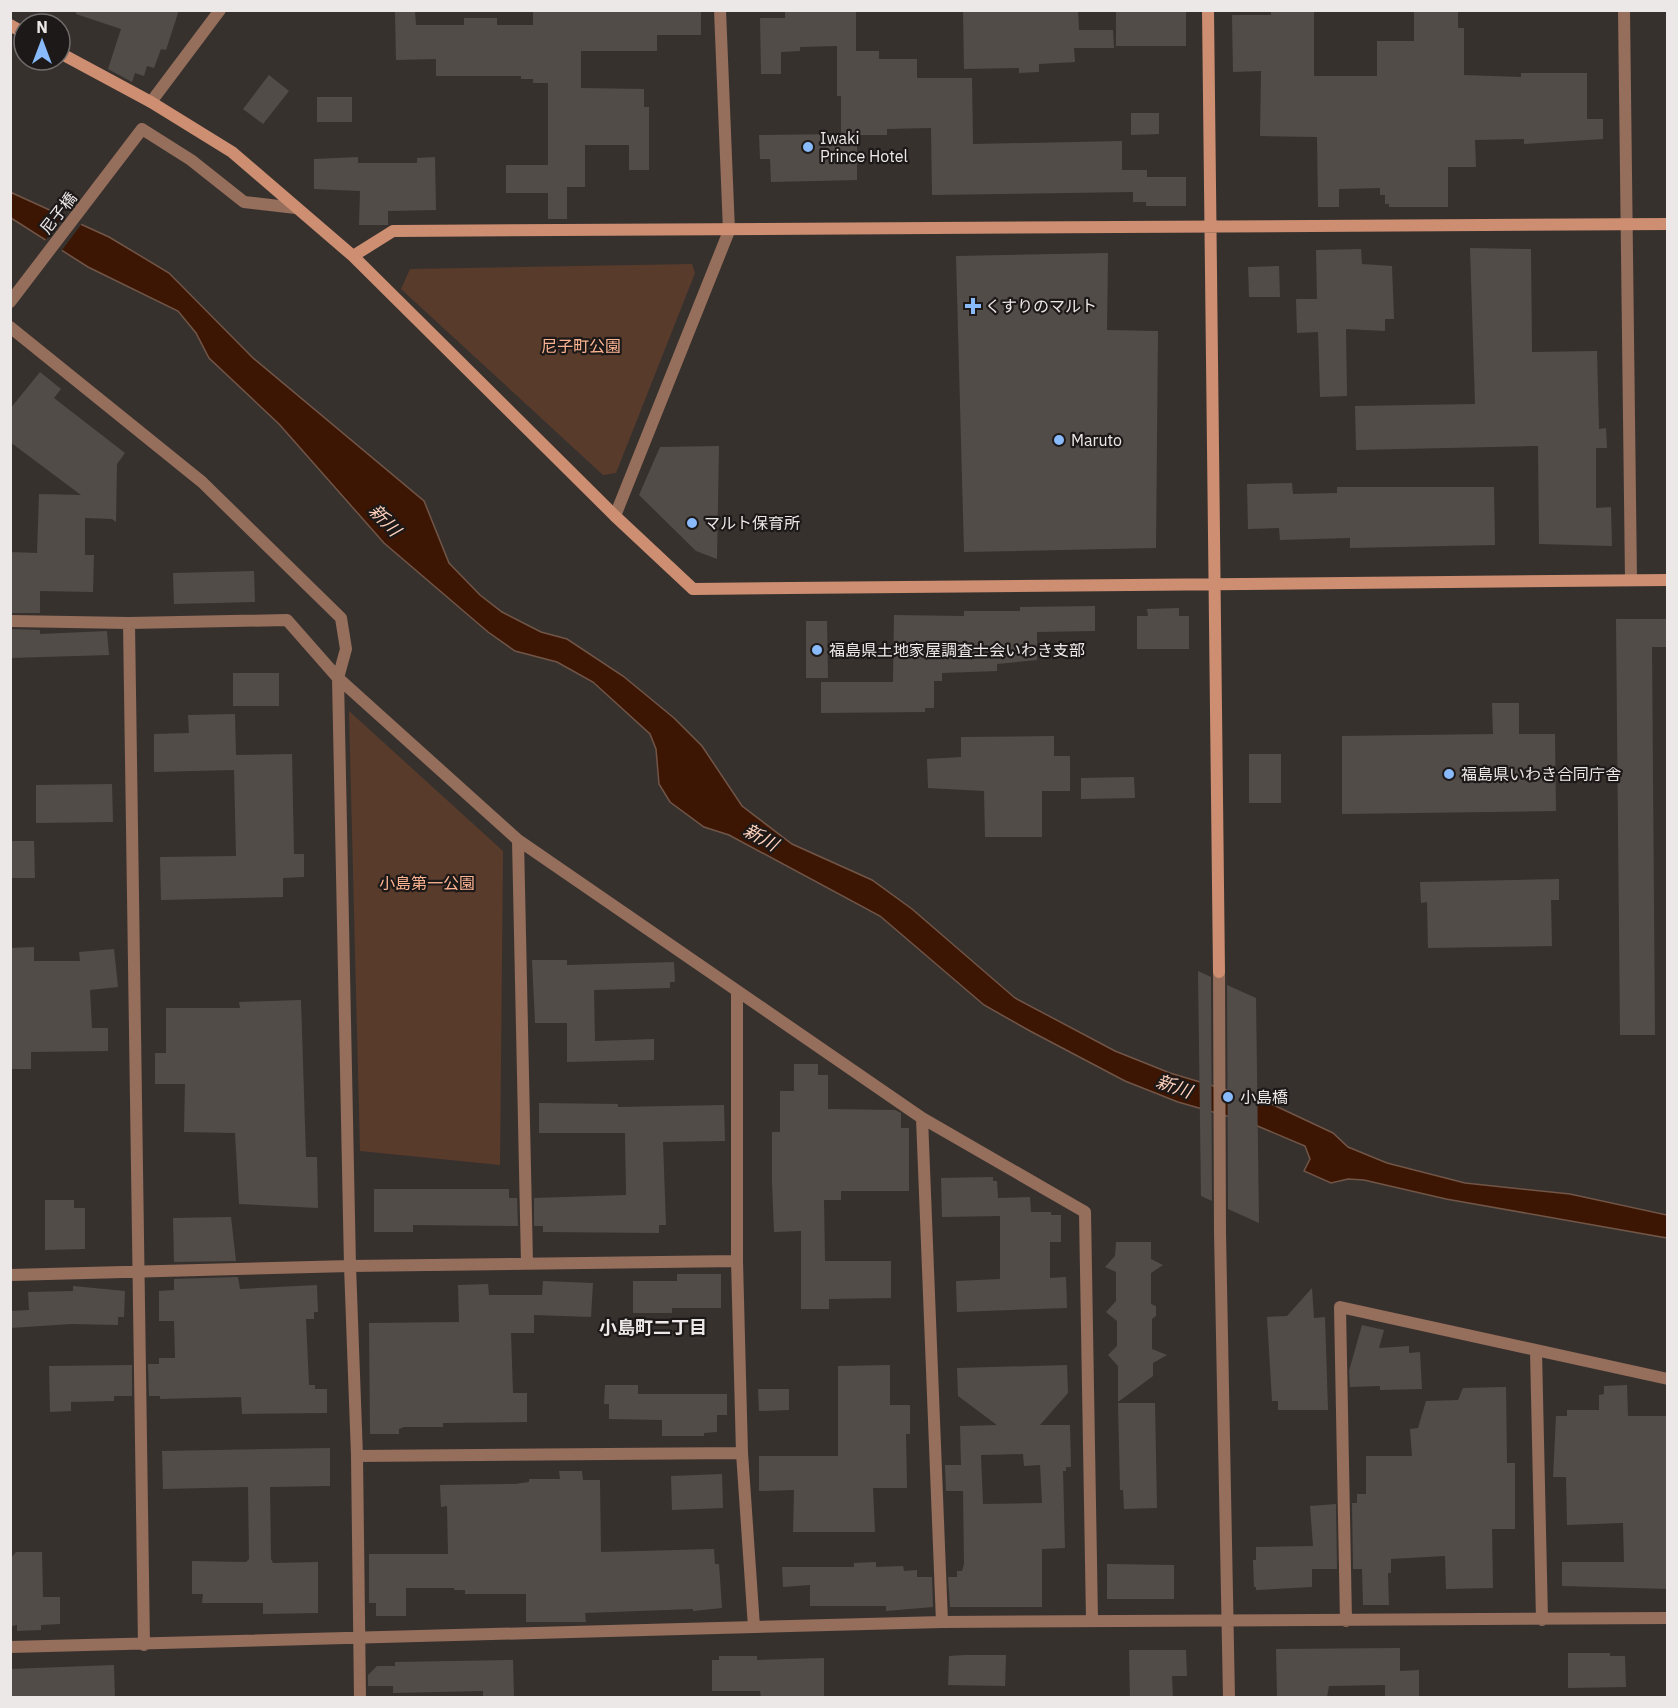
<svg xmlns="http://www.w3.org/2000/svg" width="1678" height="1708" viewBox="0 0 1678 1708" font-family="'IBM Plex Sans','Noto Sans JP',sans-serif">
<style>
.green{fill:#593b2c}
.water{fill:#3c1603;stroke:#715547;stroke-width:1.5}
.pier{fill:#37312e}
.building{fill:#524c49;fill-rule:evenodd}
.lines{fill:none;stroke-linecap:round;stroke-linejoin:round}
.street{stroke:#956e5c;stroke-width:12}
.secondary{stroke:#cd8e71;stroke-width:12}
.poi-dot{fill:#89bafc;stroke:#1c1918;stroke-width:2}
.labels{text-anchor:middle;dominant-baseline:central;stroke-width:4.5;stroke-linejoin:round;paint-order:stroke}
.poi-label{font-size:16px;fill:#ece8e7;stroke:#1c1918;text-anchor:start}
.street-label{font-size:16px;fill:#ece8e7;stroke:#1c1918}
.park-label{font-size:16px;fill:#fdb492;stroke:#1c1918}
.water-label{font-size:18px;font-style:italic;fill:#ffd2bd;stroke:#1c1918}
.neighbourhood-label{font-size:18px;font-weight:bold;fill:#ece8e7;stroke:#1c1918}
</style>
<rect width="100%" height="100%" fill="#37312e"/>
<path class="green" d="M 692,264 L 695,273 L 616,473 L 603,475 L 401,289 L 410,269 Z
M 349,711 L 503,851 L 500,1165 L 360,1151 Z"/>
<path class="water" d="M 10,192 L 109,237 L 169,273 L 253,358 L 424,501 L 449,563 L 480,595 L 502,612 L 541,632 L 567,639 L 623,676 L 674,718 L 702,746 L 742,806 L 792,844 L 872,880 L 912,909 L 1015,998 L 1115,1051 L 1170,1073 L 1267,1102 L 1333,1133 L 1348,1147 L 1387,1163 L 1465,1183 L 1570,1194 L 1667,1215 L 1667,1238 L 1446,1199 L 1364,1180 L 1348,1179 L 1331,1183 L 1304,1171 L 1310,1159 L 1305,1146 L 1248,1122 L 1178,1102 L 1125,1081 L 1030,1031 L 984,1005 L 880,916 L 729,835 L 704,827 L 670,802 L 659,784 L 656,749 L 650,734 L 593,682 L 557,662 L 515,651 L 488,632 L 384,543 L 279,424 L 209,358 L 196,333 L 178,311 L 88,267 L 11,218 Z"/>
<path class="pier" d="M 65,214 L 83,222 L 60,253 L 44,242 Z"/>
<path class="building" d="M 76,10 L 179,10 L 166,50 L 161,49 L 154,68 L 147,66 L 144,76 L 135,73 L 132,82 L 108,69 L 121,29 L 76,14 Z
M 533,10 L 701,10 L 701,35 L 657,35 L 657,51 L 581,51 L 581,88 L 644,89 L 644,107 L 649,107 L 649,170 L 629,170 L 629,145 L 585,145 L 585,187 L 567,187 L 567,219 L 548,219 L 548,193 L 506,193 L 506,165 L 548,165 L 548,83 L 533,83 L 533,79 L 521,79 L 521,76 L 436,76 L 436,59 L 396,60 L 395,12 L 415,11 L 416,25 L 464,25 L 464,18 L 497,18 L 497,25 L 533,25 Z
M 785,10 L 856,10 L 856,51 L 879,51 L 879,59 L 917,59 L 917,78 L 972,78 L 973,144 L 1122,141 L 1122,170 L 1147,170 L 1147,177 L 1186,177 L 1186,206 L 1146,206 L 1146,202 L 1133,202 L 1133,192 L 932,195 L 931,128 L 887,129 L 887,135 L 857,135 L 857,180 L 771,182 L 770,159 L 760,159 L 759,135 L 841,134 L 841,96 L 837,96 L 837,46 L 800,47 L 800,51 L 781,52 L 781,74 L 761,74 L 760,18 L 785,18 Z
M 963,10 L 1078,10 L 1079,30 L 1113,30 L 1114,48 L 1074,48 L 1075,62 L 1039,64 L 1039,72 L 1019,73 L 1019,68 L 964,69 Z
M 1116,10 L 1186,10 L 1186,46 L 1116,46 Z
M 1271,10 L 1314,10 L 1314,76 L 1377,76 L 1377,41 L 1414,41 L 1414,12 L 1458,10 L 1458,28 L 1464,28 L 1464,75 L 1521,77 L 1521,73 L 1587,73 L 1587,119 L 1603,119 L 1603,139 L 1524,144 L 1524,139 L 1475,140 L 1476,167 L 1448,167 L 1448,207 L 1389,207 L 1389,204 L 1385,204 L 1385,195 L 1380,195 L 1380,188 L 1339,189 L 1339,207 L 1318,207 L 1317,137 L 1260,136 L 1261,71 L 1233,72 L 1232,15 L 1271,15 Z
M 269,75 L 289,91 L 263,124 L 243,109 Z
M 317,97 L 352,97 L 352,122 L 317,122 Z
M 1131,113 L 1159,113 L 1159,134 L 1131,135 Z
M 358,157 L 358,163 L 417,163 L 417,158 L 435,157 L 436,210 L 388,211 L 388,225 L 359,225 L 360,191 L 314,189 L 314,159 Z
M 1470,248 L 1531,249 L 1532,352 L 1597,351 L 1599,429 L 1606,428 L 1607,448 L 1596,448 L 1596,508 L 1611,507 L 1612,546 L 1539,544 L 1538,446 L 1356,450 L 1355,406 L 1475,404 Z
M 1361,249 L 1362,264 L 1392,266 L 1394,319 L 1385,319 L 1385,331 L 1346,329 L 1347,396 L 1320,397 L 1318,332 L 1297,333 L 1296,299 L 1317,299 L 1316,250 Z
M 1108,253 L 1107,330 L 1158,331 L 1156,548 L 964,552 L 956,256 Z
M 1279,266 L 1280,297 L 1249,297 L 1248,267 Z
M 40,372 L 61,389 L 54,398 L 125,453 L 117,464 L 116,522 L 112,519 L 85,518 L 85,555 L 94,555 L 93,592 L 40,591 L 40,613 L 10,613 L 10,552 L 37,553 L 39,494 L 81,495 L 10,442 L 10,409 Z
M 719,446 L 717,559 L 696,551 L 639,495 L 660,447 Z
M 1292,483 L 1293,494 L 1337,493 L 1337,487 L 1494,487 L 1495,545 L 1350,548 L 1350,538 L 1280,540 L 1279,528 L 1248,529 L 1247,484 Z
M 254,571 L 255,602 L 174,604 L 173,573 Z
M 1095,606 L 1095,631 L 1037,632 L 1037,660 L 997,664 L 997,671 L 942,673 L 942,681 L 934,681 L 934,708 L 925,708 L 925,712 L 821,713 L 821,682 L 893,682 L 894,615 L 964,616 L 964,611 L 1020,611 L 1020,607 Z
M 1179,608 L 1179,616 L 1189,616 L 1189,649 L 1137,649 L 1137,616 L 1148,616 L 1147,609 Z
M 1616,619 L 1668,619 L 1668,647 L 1652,647 L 1655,1035 L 1620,1035 Z
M 806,621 L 827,621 L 828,678 L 806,678 Z
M 10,629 L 40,630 L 40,634 L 107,631 L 109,655 L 10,658 Z
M 233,673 L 279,673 L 279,706 L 233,706 Z
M 1492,703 L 1519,703 L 1519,734 L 1555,734 L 1556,811 L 1342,814 L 1342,736 L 1493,734 Z
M 235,714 L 236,755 L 292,754 L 294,854 L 304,854 L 304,877 L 283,878 L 283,897 L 161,900 L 160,857 L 236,856 L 234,770 L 154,772 L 154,734 L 189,733 L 188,715 Z
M 1054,736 L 1054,756 L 1070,756 L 1070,791 L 1042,791 L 1042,837 L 985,837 L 984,791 L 928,788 L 927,759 L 961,757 L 961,737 Z
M 1249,754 L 1281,754 L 1281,803 L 1249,803 Z
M 1134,777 L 1135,798 L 1081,799 L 1081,778 Z
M 112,784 L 113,822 L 36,823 L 36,785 Z
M 10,841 L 34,841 L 35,878 L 10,878 Z
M 1559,879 L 1559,900 L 1551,900 L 1552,946 L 1428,948 L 1427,902 L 1421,903 L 1420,882 Z
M 34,947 L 34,961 L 80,961 L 79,952 L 114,949 L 118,987 L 90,990 L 92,1028 L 108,1028 L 108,1051 L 31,1052 L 31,1069 L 10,1069 L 10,948 Z
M 532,960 L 567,960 L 567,965 L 674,962 L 675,982 L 670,982 L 670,988 L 594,990 L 595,1041 L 654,1039 L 654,1060 L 567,1062 L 567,1023 L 535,1023 Z
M 1198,971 L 1211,977 L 1212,1201 L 1201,1196 Z
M 1227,985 L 1256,998 L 1259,1223 L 1228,1209 Z
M 301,1000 L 306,1157 L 317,1157 L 318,1208 L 239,1204 L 235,1133 L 184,1132 L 185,1084 L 155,1084 L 155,1053 L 166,1053 L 166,1008 L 240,1008 L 239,1002 Z
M 794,1064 L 818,1064 L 818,1075 L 828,1075 L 828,1109 L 895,1110 L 901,1113 L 901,1128 L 909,1128 L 909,1191 L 841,1191 L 841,1200 L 824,1200 L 825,1261 L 891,1261 L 891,1298 L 829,1299 L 829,1309 L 801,1309 L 801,1231 L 774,1232 L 772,1181 L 772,1132 L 780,1132 L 780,1091 L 794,1091 Z
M 539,1103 L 618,1104 L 618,1107 L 724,1105 L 725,1141 L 663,1142 L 666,1225 L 659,1225 L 659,1233 L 543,1232 L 543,1226 L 534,1226 L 534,1198 L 626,1195 L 625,1133 L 539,1133 Z
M 993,1177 L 993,1181 L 997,1181 L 998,1198 L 1030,1197 L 1031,1212 L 1051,1212 L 1051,1215 L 1061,1215 L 1061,1242 L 1050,1242 L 1050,1278 L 1066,1277 L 1067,1308 L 957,1312 L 956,1281 L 1000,1279 L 1000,1216 L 942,1217 L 941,1178 Z
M 374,1189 L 509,1189 L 509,1198 L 517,1198 L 518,1226 L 413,1225 L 413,1232 L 374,1232 Z
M 45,1200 L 74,1200 L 74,1208 L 85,1208 L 85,1249 L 45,1250 Z
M 231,1217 L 236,1261 L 174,1262 L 173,1218 Z
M 1116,1242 L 1151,1242 L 1151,1259 L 1163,1265 L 1151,1273 L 1151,1304 L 1156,1306 L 1156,1316 L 1152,1319 L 1152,1349 L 1167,1355 L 1153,1363 L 1153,1376 L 1118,1402 L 1118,1366 L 1108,1355 L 1117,1346 L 1117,1321 L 1106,1312 L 1116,1301 L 1116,1272 L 1105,1267 L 1115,1256 Z
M 677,1274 L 721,1274 L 721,1308 L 672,1308 L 672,1313 L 633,1313 L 633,1281 L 677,1281 Z
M 238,1277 L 240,1289 L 317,1285 L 318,1312 L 314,1312 L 314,1319 L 306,1319 L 309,1385 L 315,1385 L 315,1389 L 327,1389 L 327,1413 L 242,1414 L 241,1397 L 160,1399 L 160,1396 L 149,1396 L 148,1364 L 159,1364 L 159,1358 L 175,1358 L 174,1321 L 159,1321 L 159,1291 L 174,1290 L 174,1279 Z
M 543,1281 L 593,1283 L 591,1317 L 534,1315 L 534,1333 L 511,1333 L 513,1393 L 527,1393 L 527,1422 L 443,1423 L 443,1427 L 404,1427 L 399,1429 L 399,1434 L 370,1434 L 369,1323 L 459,1322 L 458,1285 L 488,1284 L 489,1295 L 542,1295 Z
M 73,1286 L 125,1291 L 124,1317 L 118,1317 L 118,1325 L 71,1324 L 10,1328 L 10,1311 L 29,1310 L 28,1292 L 73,1291 Z
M 1312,1288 L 1314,1318 L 1325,1317 L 1328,1410 L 1278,1410 L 1278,1401 L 1272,1401 L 1267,1317 L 1287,1316 Z
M 1362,1325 L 1384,1330 L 1379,1348 L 1409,1346 L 1409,1353 L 1420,1352 L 1422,1389 L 1380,1390 L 1380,1386 L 1350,1387 L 1349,1371 Z
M 132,1365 L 132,1396 L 114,1396 L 114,1401 L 71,1402 L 71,1411 L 50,1412 L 49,1366 Z
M 890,1365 L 890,1405 L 910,1405 L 910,1434 L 906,1434 L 907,1488 L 873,1488 L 875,1532 L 793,1532 L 794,1490 L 759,1491 L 759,1456 L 838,1456 L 838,1366 Z
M 1067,1365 L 1068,1393 L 1040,1425 L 1070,1425 L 1071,1467 L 1066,1467 L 1066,1471 L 1063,1471 L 1065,1548 L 1042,1549 L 1042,1607 L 950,1607 L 948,1577 L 957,1577 L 957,1571 L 962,1571 L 964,1564 L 963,1491 L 946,1491 L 945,1465 L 961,1465 L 960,1426 L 997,1425 L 958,1396 L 957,1368 ZM 1023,1454 L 1024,1466 L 1040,1465 L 1042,1503 L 983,1504 L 981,1455 Z
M 605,1385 L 638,1385 L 638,1394 L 727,1394 L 727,1415 L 717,1415 L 717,1432 L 704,1433 L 704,1436 L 662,1436 L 662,1420 L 609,1419 L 609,1404 L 604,1404 Z
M 1627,1385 L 1628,1416 L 1668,1416 L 1668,1589 L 1562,1586 L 1562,1562 L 1624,1562 L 1623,1523 L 1567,1525 L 1566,1477 L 1553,1477 L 1556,1416 L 1567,1416 L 1567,1410 L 1599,1410 L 1599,1395 L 1604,1394 L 1604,1386 Z
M 1506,1387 L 1507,1463 L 1515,1463 L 1515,1529 L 1492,1529 L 1493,1588 L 1446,1589 L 1445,1556 L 1391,1559 L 1391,1573 L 1388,1573 L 1389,1605 L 1363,1605 L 1362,1569 L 1353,1569 L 1352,1503 L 1357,1503 L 1357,1494 L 1366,1494 L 1366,1456 L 1412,1456 L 1410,1429 L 1418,1428 L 1426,1401 L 1458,1400 L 1463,1388 Z
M 758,1389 L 789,1389 L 789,1410 L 759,1411 Z
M 1118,1403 L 1155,1403 L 1157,1508 L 1124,1509 L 1123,1490 L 1120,1490 Z
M 330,1448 L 330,1486 L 270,1487 L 271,1559 L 273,1563 L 318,1562 L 318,1613 L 263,1614 L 263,1603 L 202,1603 L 203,1594 L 192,1594 L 192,1561 L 246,1562 L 249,1559 L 248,1487 L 163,1489 L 162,1451 Z
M 559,1471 L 582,1471 L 583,1480 L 600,1480 L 601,1552 L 714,1549 L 715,1564 L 719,1564 L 722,1608 L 693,1611 L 693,1609 L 585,1613 L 586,1622 L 526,1622 L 526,1594 L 465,1594 L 465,1590 L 454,1590 L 454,1588 L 406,1588 L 406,1616 L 376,1616 L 376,1603 L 369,1603 L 369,1554 L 448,1554 L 447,1506 L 441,1507 L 440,1485 L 515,1484 L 529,1482 L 529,1479 L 560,1479 Z
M 722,1474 L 723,1508 L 672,1510 L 671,1476 Z
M 1336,1504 L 1337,1569 L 1312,1569 L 1312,1587 L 1256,1590 L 1256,1587 L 1254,1587 L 1253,1560 L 1256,1560 L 1256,1547 L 1313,1546 L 1310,1506 Z
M 16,1552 L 42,1552 L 43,1597 L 60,1597 L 60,1624 L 41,1625 L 41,1630 L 17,1631 L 17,1625 L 12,1626 L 10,1559 Z
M 876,1562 L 876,1567 L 903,1566 L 904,1571 L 917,1570 L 917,1577 L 932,1577 L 933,1607 L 886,1611 L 886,1606 L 810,1606 L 810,1585 L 783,1587 L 782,1567 L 854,1567 L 854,1563 Z
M 1107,1564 L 1174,1565 L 1174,1599 L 1107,1599 Z
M 1400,1648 L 1400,1671 L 1419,1670 L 1419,1698 L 1385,1698 L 1385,1685 L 1329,1686 L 1327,1697 L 1277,1698 L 1276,1649 Z
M 1129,1650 L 1186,1650 L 1187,1676 L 1172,1676 L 1173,1698 L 1130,1698 Z
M 1568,1653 L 1610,1653 L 1610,1656 L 1625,1656 L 1626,1687 L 1568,1688 Z
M 964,1655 L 1006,1655 L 1005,1686 L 948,1685 L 949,1656 Z
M 719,1656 L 757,1656 L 757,1660 L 824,1658 L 824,1698 L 761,1698 L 760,1691 L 712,1691 L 712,1660 L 719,1660 Z
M 513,1660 L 514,1698 L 483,1698 L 483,1691 L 393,1693 L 393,1686 L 368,1686 L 368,1675 L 377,1666 L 395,1666 L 395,1662 Z
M 114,1665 L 115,1698 L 10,1698 L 10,1669 Z"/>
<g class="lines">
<path class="street" d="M 1624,10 L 1631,580
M 151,102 L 220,10
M 10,302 L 142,129 L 191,160 L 244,202 L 296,208
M 10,327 L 202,482 L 341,618 L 346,649 L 338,678 L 518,840 L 922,1118 L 1085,1212 L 1092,1620
M 615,516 L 729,231 L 720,10
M 10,621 L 129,623 L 287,620 L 338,678 L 350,1266 L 357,1456 L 360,1698
M 129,623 L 144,1645
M 518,840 L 527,1263
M 1219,972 L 1220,1233 L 1229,1698
M 737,993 L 737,1261 L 742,1453 L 754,1627
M 922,1118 L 942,1622
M 10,1275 L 350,1266 L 737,1261
M 1536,1351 L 1542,1620
M 357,1456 L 742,1453
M 1346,1621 L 1340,1307 L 1668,1379
M 10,1647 L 942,1622 L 1668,1618"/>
<path class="secondary" d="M 1208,10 L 1219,972
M 10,25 L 24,33
M 60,53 L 151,102 L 232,152 L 353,256 L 615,516 L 693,589 L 1668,580
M 353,256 L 393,231 L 1668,224"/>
</g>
<g class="poi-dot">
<circle cx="808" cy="147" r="6"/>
<path d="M970 297h6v6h6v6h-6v6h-6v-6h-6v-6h6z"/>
<circle cx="1059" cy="440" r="6"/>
<circle cx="692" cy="523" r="6"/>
<circle cx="817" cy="650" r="6"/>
<circle cx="1449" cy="774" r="6"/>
<circle cx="1228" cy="1097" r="6"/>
</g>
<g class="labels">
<g class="poi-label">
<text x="820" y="138">Iwaki<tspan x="820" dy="18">Prince Hotel</tspan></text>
<text x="985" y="306">くすりのマルト</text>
<text x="1071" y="440">Maruto</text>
<text x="704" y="523">マルト保育所</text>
<text x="829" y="650">福島県土地家屋調査士会いわき支部</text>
<text x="1461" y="774">福島県いわき合同庁舎</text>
<text x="1240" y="1097">小島橋</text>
</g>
<g class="street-label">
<text transform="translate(58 213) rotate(-52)">尼子橋</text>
</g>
<g class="park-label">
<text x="581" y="346">尼子町公園</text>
<text x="427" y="883">小島第一公園</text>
</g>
<g class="water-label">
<text transform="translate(385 520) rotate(46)">新川</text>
<text transform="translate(761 837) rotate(29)">新川</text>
<text transform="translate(1174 1086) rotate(19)">新川</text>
</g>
<g class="neighbourhood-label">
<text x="653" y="1327">小島町二丁目</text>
</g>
</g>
<rect width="1678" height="1708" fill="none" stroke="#ece8e7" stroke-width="24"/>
<g transform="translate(42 42)"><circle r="28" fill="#1c1918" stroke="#6f6c6b" stroke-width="1.5"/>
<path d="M0-4.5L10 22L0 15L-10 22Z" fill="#89bafc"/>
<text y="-9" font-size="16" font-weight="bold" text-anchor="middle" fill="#ece8e7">N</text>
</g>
</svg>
